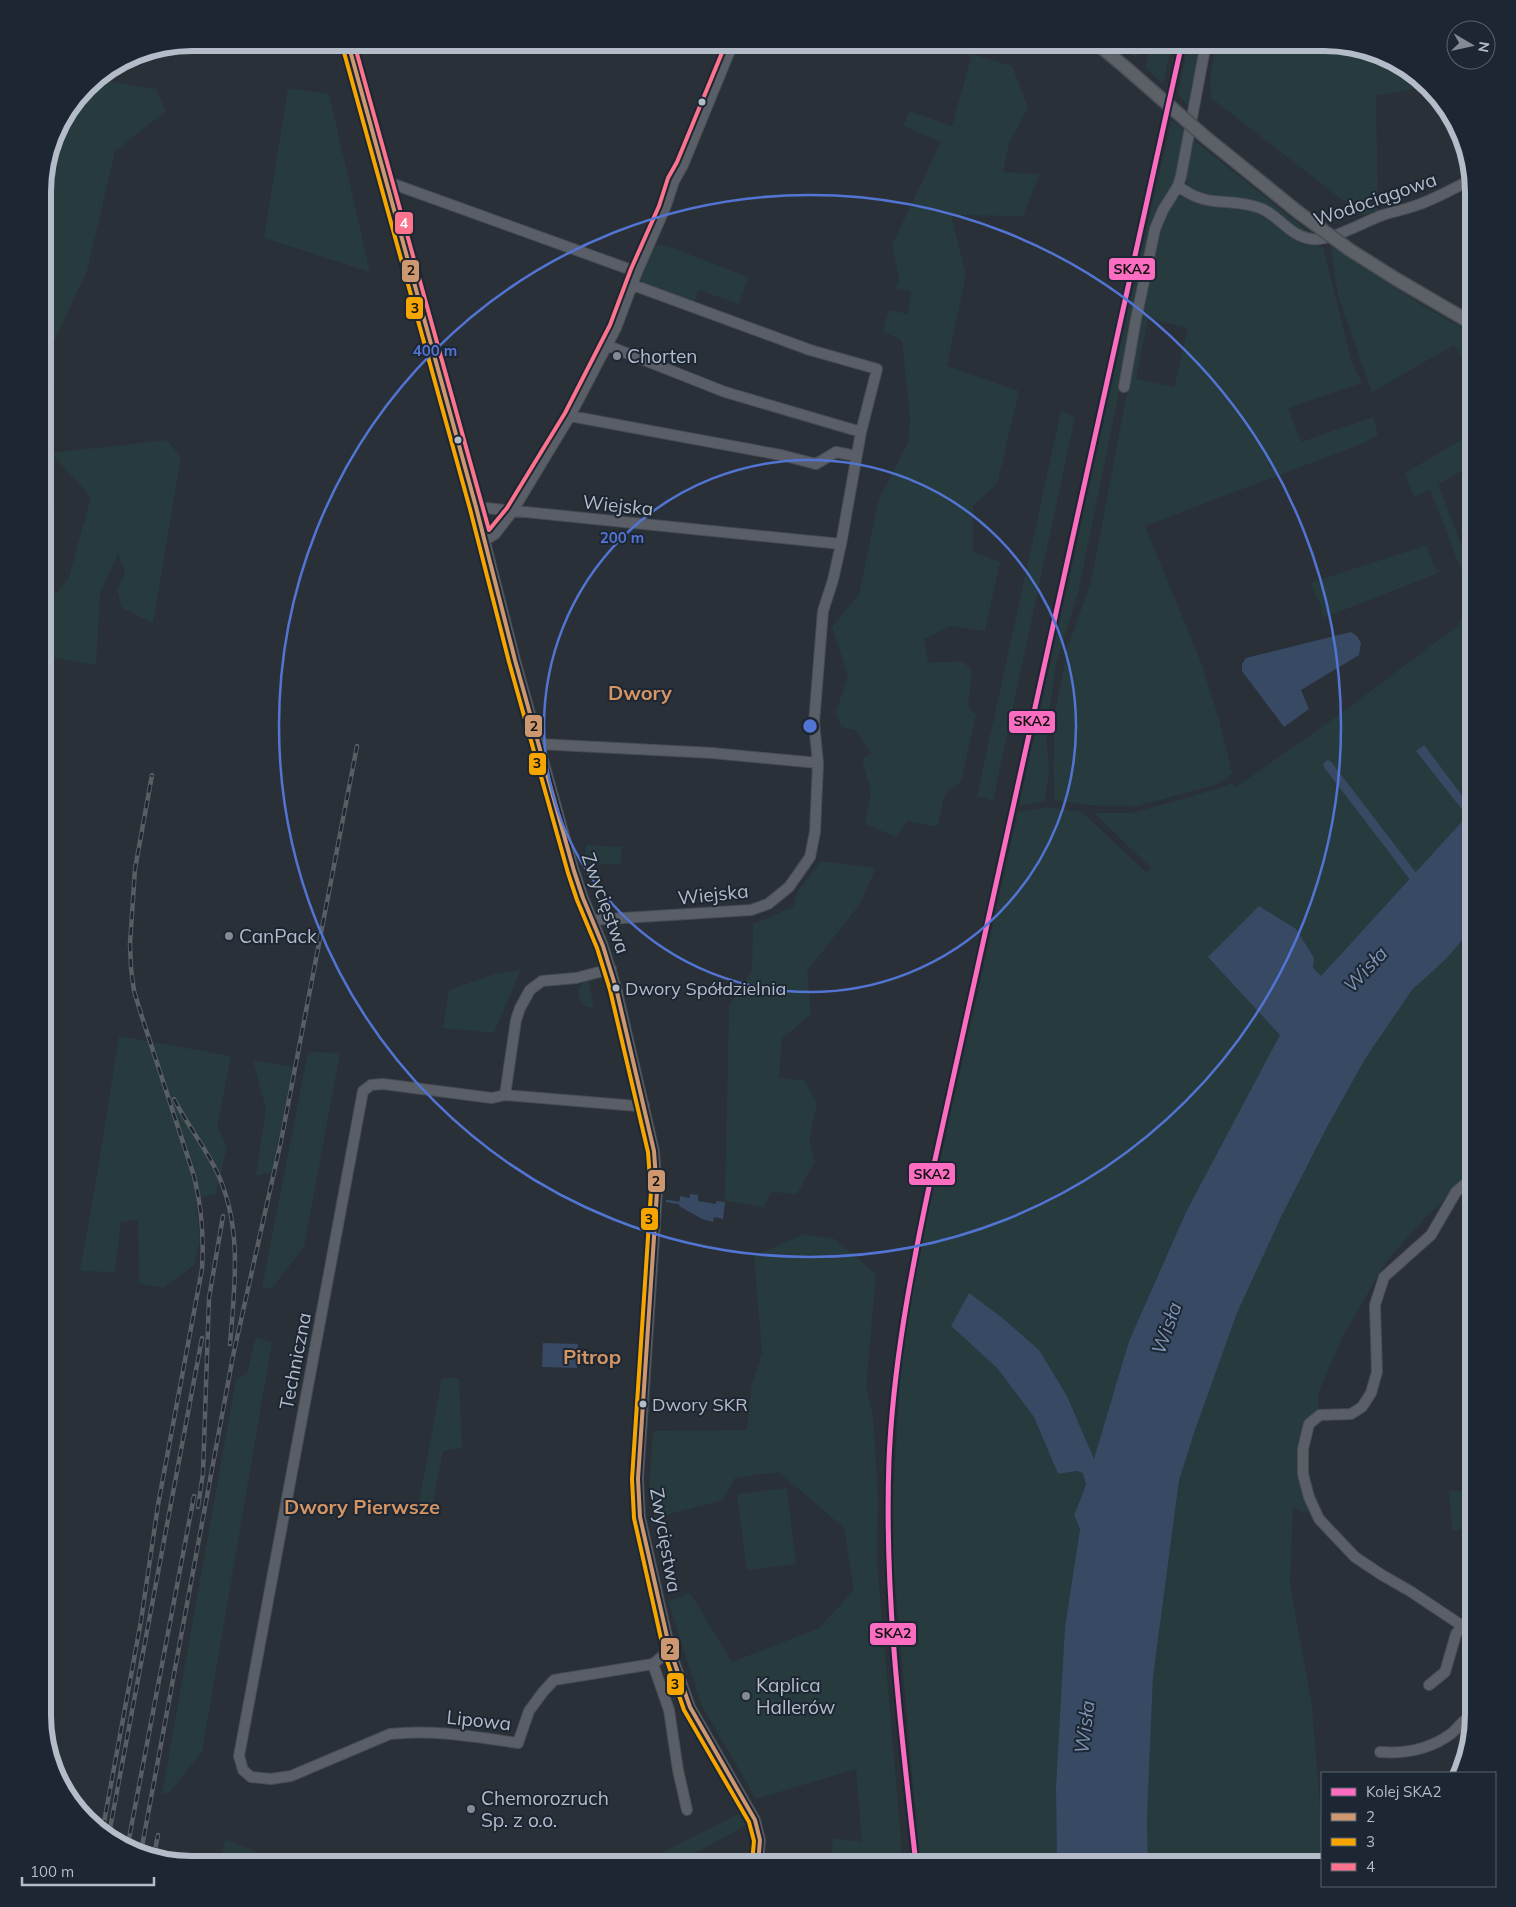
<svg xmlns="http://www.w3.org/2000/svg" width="1516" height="1907" viewBox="0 0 1516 1907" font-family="Mulish,sans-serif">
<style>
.green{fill:#273a3e;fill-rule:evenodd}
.water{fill:#384963}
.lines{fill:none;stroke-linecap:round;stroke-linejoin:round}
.stream{stroke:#384963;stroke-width:2.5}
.canal{stroke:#384963;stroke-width:9}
.minor-casing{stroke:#484c53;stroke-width:12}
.major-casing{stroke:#484c55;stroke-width:15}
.minor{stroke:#5a5e66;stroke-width:10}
.major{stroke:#5c6168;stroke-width:12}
.rail-casing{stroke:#595d64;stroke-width:4.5}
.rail{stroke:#1d2633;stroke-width:2.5;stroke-dasharray:8;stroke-linecap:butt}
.major-bridge-casing{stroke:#484c55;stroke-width:15;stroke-linecap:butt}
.major-bridge{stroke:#5c6168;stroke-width:12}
.bus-1-casing{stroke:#1d2633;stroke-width:8}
.bus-2-casing{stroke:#1d2633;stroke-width:8}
.bus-3-casing{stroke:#1d2633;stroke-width:8}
.bus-1{stroke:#cd976f;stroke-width:4}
.bus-2{stroke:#f7a600;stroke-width:4}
.bus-3{stroke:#fc738d;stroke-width:4}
.rail-1-casing{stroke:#1d2633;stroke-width:9}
.rail-1{stroke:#fc6dc1;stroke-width:5}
.ring{fill:none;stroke:#5274d3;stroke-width:2.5}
.bus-dot{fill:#b4bcc9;stroke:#1d2633;stroke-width:2}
.poi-dot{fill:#848b96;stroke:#1d2633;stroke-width:2}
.labels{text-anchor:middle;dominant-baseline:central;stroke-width:4;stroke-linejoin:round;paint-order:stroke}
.bus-label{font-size:18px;fill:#b4bcc9;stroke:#1d2633;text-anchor:start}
.street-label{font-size:19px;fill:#b4bcc9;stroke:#1d2633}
.poi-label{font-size:19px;fill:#b4bcc9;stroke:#1d2633;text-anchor:start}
.neighbourhood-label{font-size:20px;font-weight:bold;fill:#d59563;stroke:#1d2633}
.water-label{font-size:20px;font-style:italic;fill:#7c92b1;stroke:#1d2633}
.rim{fill:none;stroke:#b4bcc9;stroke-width:6}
.centre{fill:#5274d3;stroke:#1d2633;stroke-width:2.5}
.ring-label{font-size:15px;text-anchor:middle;font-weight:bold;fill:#5274d3;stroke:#1d2633;stroke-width:4;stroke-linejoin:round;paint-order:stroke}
.line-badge{stroke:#1d2633;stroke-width:2}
.badge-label{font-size:14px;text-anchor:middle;font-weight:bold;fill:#fff}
.pale-badge-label{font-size:14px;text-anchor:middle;font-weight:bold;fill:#111}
</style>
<rect width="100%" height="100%" fill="#2a3038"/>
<path class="green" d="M 1117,43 L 1140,43 L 1137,59 Z
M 1150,43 L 1172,43 L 1163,84 L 1145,68 Z
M 1188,43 L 1207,43 L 1193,110 L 1178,95 Z
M 1216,43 L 1333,43 L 1398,62 L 1424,87 L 1376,96 L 1378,211 L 1362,215 L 1211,98 L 1210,79 Z
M 972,54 L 1012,66 L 1028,108 L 1009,143 L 1003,172 L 1040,174 L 1023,216 L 951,215 L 966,274 L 947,366 L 1019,391 L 997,484 L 973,505 L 973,552 L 1000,562 L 985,631 L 950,626 L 924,639 L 928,663 L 962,661 L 972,670 L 968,706 L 976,715 L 961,782 L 945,794 L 937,827 L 907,821 L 896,837 L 865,824 L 871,792 L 862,759 L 871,753 L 855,730 L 841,727 L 836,712 L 848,676 L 832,627 L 859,594 L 879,499 L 908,442 L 910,419 L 902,341 L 883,331 L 889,310 L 908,314 L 911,291 L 896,288 L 899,278 L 892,245 L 941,142 L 903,126 L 909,111 L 952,126 Z
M 95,79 L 156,89 L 166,111 L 115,151 L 87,271 L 52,346 L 43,344 L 43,182 L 58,126 Z
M 288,88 L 329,94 L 370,272 L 264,238 Z
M 1172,120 L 1186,132 L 1176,182 L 1153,226 L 1078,593 L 1056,664 L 1046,731 L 1049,771 L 1045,801 L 1019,806 L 1141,252 Z
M 1194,140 L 1315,237 L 1296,231 L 1274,213 L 1251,200 L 1208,195 L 1190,191 L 1186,181 Z
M 1182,197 L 1195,202 L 1261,212 L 1272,222 L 1300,240 L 1323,247 L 1352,363 L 1362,383 L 1288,408 L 1301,442 L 1373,417 L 1378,435 L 1364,443 L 1145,526 L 1202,665 L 1219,720 L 1232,773 L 1218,784 L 1137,806 L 1086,805 L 1054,800 L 1054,718 L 1068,646 L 1091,582 L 1157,236 L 1174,199 ZM 1148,318 L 1188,328 L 1174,387 L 1136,379 Z
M 659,245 L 675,249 L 748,277 L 739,304 L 699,290 L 693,305 L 642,283 L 641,279 L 650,250 L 653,247 Z
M 1331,247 L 1424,306 L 1473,334 L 1473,376 L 1454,345 L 1372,392 L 1338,296 Z
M 1061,411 L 1075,417 L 993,801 L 977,796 Z
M 1473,433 L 1473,460 L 1460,472 L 1438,484 L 1473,576 L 1473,601 L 1430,489 L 1414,497 L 1405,473 Z
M 167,440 L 181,457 L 153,623 L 122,608 L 117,590 L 125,572 L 118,553 L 100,594 L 96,665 L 43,656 L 44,598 L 58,592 L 69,577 L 91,497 L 51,453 Z
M 1473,506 L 1473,531 L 1465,508 Z
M 1427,545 L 1434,566 L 1441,572 L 1323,618 L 1321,606 L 1310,583 Z
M 1473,610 L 1473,810 L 1423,745 L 1417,752 L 1467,816 L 1320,977 L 1313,968 L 1281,1035 L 1186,1212 L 1129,1341 L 1094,1460 L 1067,1396 L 951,1326 L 997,1368 L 1034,1417 L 1058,1474 L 1076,1471 L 1083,1473 L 1086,1484 L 1074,1515 L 1080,1529 L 1065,1627 L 1056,1786 L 1057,1864 L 920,1864 L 894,1571 L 893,1497 L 901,1364 L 916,1269 L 1018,812 L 1049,807 L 1082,812 L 1147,873 L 1151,868 L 1094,813 L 1132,813 L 1190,797 L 1233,783 L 1235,788 L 1343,712 L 1460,624 L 1459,620 Z
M 586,845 L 622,847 L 621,865 L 585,863 Z
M 821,861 L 876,868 L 860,904 L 807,971 L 811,1014 L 782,1039 L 779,1078 L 804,1080 L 817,1103 L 809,1140 L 815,1162 L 797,1194 L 771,1192 L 764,1207 L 725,1201 L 729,1006 L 752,970 L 753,924 L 793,907 L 797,892 Z
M 1473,927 L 1473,1173 L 1453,1191 L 1423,1220 L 1386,1262 L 1344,1334 L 1318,1393 L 1318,1411 L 1300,1454 L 1312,1508 L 1304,1514 L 1293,1507 L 1290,1584 L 1312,1706 L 1322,1833 L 1322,1864 L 1148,1864 L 1147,1818 L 1153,1678 L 1179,1481 L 1194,1433 L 1237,1313 L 1281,1217 L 1326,1129 L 1365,1059 L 1412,990 L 1446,958 Z
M 521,969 L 494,1033 L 443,1028 L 449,990 L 492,975 Z
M 588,979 L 594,1009 L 584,1006 L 579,998 C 578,988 580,983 588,979 Z
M 119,1036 L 231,1056 L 217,1127 L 227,1146 L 216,1194 L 196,1199 L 200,1240 L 194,1265 L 164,1288 L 139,1283 L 138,1220 L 121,1222 L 115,1272 L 80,1271 L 97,1175 Z
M 308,1052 L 340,1053 L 304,1247 L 272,1288 L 262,1288 Z
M 253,1060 L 293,1067 L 272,1172 L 256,1176 L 266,1109 Z
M 804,1234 L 835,1239 L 876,1274 L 866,1387 L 873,1415 L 878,1497 L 877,1561 L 903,1864 L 831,1864 L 833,1838 L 862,1842 L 856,1769 L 756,1799 L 701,1704 L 668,1601 L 690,1593 L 732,1662 L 819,1628 L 854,1590 L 844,1528 L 779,1472 L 735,1478 L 723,1500 L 655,1518 L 649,1491 L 653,1431 L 747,1430 L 751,1388 L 762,1353 L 754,1256 Z
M 256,1337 L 272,1342 L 202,1752 L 169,1793 L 162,1794 L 236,1379 L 247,1374 Z
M 442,1378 L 459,1378 L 462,1448 L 443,1451 L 431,1511 L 418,1508 Z
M 787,1488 L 796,1564 L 747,1570 L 737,1494 Z
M 1449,1491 L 1473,1491 L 1473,1530 L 1452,1530 Z
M 739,1814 L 746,1825 L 676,1864 L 639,1864 Z
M 225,1839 L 287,1864 L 220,1864 Z"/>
<path class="water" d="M 1351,632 L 1357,636 L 1361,643 L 1359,655 L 1301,690 L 1309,709 L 1284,727 L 1242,671 L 1242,664 L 1246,658 Z
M 1424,745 L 1473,810 L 1473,927 L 1447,958 L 1412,990 L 1365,1059 L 1326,1129 L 1281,1217 L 1237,1313 L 1194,1433 L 1179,1481 L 1153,1677 L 1147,1818 L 1148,1864 L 1057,1864 L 1056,1786 L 1065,1627 L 1080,1529 L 1074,1515 L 1086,1485 L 1083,1473 L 1076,1471 L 1058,1474 L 1034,1417 L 997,1368 L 951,1326 L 969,1293 L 1005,1320 L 1039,1350 L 1067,1396 L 1094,1459 L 1129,1341 L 1186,1212 L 1280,1035 L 1208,957 L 1259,906 L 1296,929 L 1314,958 L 1313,968 L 1321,976 L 1467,816 L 1416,751 Z
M 690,1194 L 698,1195 L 698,1201 L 716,1204 L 716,1201 L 725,1202 L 723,1219 L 714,1217 L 713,1222 L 702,1219 L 679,1206 L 680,1196 L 690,1198 Z
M 543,1343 L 578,1344 L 577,1368 L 542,1367 Z"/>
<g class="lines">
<path class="stream" d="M 1466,620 L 1473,615
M 667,1201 L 679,1203"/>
<path class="canal" d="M 1328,765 L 1419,884"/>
<defs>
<path id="minor" d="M 348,43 L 385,181 L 476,507 L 515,660 L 574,871 L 583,898 L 603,946 L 616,988 L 654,1151 L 657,1192 L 638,1479 L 640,1517 L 670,1650 L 690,1707 L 755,1820 L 760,1840 L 758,1864
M 385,181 L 637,272
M 1178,186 C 1208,209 1225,197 1257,207 C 1278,213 1289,237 1312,239 C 1330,242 1365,221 1383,215 C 1395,211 1408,209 1420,204 C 1437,198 1454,188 1471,180
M 606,345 L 725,392 L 861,432
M 1124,387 L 1136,319 L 1155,229 L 1163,210 L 1178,186 L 1181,176 L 1206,43
M 570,416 L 781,455 L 816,464 L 836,452 L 856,456
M 476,507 L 841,544
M 485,540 L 495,534 L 512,512 L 570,416 L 616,328 L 637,272 L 665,208 L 674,181 L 683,165 L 733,43
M 539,744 L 712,753 L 818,763
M 592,920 L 751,910 L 768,904 L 789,887 L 810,857 L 815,832 L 818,763 L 814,723 L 823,611 L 833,580 L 841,544 L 861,432 L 877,369 L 810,350 L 633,285
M 611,969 L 576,978 L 542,981 L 530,990 L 520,1008 L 516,1020 L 505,1095 L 492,1098 L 383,1084 L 371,1085 L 363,1091 L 239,1756 L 243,1770 L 251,1777 L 271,1779 L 291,1776 L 390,1734 C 433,1729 475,1737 518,1743 L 529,1711 L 543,1692 L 554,1680 L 653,1664 L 670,1650
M 505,1095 L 637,1106 L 644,1105
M 1473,1633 L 1410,1591 L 1382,1575 L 1355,1557 L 1319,1519 L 1309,1497 L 1303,1474 L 1303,1449 L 1309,1424 L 1320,1415 L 1351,1414 L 1362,1407 L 1371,1393 L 1377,1372 L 1375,1305 L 1384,1277 L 1431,1235 L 1456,1192 L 1473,1177
M 653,1664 L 669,1710 L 678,1770 L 687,1810
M 1429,1685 L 1445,1672 L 1456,1634 L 1462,1626
M 1380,1752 C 1406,1754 1431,1749 1452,1733 C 1459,1727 1464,1718 1473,1716"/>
<path id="major" d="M 1096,43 L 1125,67
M 1204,136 L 1298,212
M 1350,250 L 1396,279 L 1473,324"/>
</defs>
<use href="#minor" class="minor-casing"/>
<use href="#major" class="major-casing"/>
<use href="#minor" class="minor"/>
<use href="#major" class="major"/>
<defs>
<path id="rail" d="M 174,1099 C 186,1123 203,1144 215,1168 C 243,1223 235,1285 230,1344
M 198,1507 L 203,1473 L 209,1298 L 223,1216
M 103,1828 L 141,1621 L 158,1505 L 202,1269 C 204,1237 202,1208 194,1176 L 142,1017 L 134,991 L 131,968 L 130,944 L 135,869 L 152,775
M 109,1834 L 202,1338
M 127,1849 L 194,1496
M 141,1852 L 233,1356 L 281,1141 L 357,746
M 154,1855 L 158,1835"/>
</defs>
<use href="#rail" class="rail-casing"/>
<use href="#rail" class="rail"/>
<defs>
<path id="major-bridge" d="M 1125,67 L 1204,136
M 1298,212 L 1350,250"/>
</defs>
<use href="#major-bridge" class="major-bridge-casing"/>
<use href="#major-bridge" class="major-bridge"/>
<defs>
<path id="bus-1" d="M 348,43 L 476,507 L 515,660 L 574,871 L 583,898 L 603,946 L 616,988 L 654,1151 L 657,1192 L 638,1479 L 640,1517 L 670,1650 L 690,1707 L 755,1820 L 760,1840 L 758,1864"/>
<path id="bus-2" d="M 342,45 L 470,509 L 509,662 L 568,873 L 577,900 L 597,948 L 610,990 L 648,1152 L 651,1192 L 632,1479 L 634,1518 L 664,1652 L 684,1710 L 749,1822 L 754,1841 L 752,1863"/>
<path id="bus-3" d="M 354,43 L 489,530 L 507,508 L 565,413 L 610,325 L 631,269 L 659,206 L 668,178 L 677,162 L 726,43"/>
</defs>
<use href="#bus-1" class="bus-1-casing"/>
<use href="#bus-2" class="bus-2-casing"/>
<use href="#bus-3" class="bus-3-casing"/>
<use href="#bus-1" class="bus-1"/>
<use href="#bus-2" class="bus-2"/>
<use href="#bus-3" class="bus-3"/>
<defs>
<path id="rail-1" d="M 916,1864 C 901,1730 884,1596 889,1460 C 893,1368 910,1277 929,1187 L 1182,43"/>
</defs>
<use href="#rail-1" class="rail-1-casing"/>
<use href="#rail-1" class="rail-1"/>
</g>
<g class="ring">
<circle cx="810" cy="726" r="266"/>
<circle cx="810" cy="726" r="531"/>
</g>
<g class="bus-dot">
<circle cx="702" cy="102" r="4.5"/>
<circle cx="458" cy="440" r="4.5"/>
<circle cx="616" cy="988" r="4.5"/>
<circle cx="643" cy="1404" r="4.5"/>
</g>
<g class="poi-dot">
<circle cx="617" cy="356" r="5"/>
<circle cx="229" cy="936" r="5"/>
<circle cx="746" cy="1696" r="5"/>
<circle cx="471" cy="1809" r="5"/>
</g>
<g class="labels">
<g class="bus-label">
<text x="625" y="988">Dwory Spółdzielnia</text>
<text x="652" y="1404">Dwory SKR</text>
</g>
<g class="street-label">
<text transform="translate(1375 199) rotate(-19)">Wodociągowa</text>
<text transform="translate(618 505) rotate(6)">Wiejska</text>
<text transform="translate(713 894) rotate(-6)">Wiejska</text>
<text transform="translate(606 903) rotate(70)">Zwycięstwa</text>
<text transform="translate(295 1361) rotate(-79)">Techniczna</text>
<text transform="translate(666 1540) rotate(80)">Zwycięstwa</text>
<text transform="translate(479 1720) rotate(6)">Lipowa</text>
</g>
<g class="poi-label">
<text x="627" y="356">Chorten</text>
<text x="239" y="936">CanPack</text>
<text x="756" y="1685">Kaplica<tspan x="756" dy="22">Hallerów</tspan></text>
<text x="481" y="1798">Chemorozruch<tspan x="481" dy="22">Sp. z o.o.</tspan></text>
</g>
<g class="neighbourhood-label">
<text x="640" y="692">Dwory</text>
<text x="592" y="1356">Pitrop</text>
<text x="362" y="1506">Dwory Pierwsze</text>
</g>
<g class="water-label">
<text transform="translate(1365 969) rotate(-47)">Wisła</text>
<text transform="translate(1166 1328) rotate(-71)">Wisła</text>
<text transform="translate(1084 1727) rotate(-83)">Wisła</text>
</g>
</g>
<path d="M0 0H1516V1907H0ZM192 51H1324A141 141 0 0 1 1465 192V1715A141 141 0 0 1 1324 1856H192A141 141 0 0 1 51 1715V192A141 141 0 0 1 192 51Z" fill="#1d2633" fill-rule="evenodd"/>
<path class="rim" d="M192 51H1324A141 141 0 0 1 1465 192V1715A141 141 0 0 1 1324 1856H192A141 141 0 0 1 51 1715V192A141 141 0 0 1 192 51Z"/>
<circle cx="810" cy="726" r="8" class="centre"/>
<g class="ring-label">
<text x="435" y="356">400 m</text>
<text x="622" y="543">200 m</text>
</g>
<g class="line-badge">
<rect x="394" y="211" width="20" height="24" rx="5" fill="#fc738d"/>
<rect x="1108" y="257" width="48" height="24" rx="5" fill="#fc6dc1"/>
<rect x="401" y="259" width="19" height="24" rx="5" fill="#cd976f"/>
<rect x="405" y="296" width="19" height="24" rx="5" fill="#f7a600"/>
<rect x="1008" y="710" width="48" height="24" rx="5" fill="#fc6dc1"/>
<rect x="524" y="714" width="19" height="24" rx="5" fill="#cd976f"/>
<rect x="528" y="752" width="19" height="24" rx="5" fill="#f7a600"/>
<rect x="908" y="1162" width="48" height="24" rx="5" fill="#fc6dc1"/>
<rect x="647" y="1169" width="19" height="24" rx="5" fill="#cd976f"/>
<rect x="640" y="1207" width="19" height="24" rx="5" fill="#f7a600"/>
<rect x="869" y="1622" width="48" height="24" rx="5" fill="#fc6dc1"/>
<rect x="660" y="1637" width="20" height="24" rx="5" fill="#cd976f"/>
<rect x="666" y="1672" width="19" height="24" rx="5" fill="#f7a600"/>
</g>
<g class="badge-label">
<text x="404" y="228">4</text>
</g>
<g class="pale-badge-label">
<text x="1132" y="274">SKA2</text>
<text x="411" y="275">2</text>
<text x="415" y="313">3</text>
<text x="1032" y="726">SKA2</text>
<text x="534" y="731">2</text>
<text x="537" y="768">3</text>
<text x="932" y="1179">SKA2</text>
<text x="656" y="1186">2</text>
<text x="649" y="1224">3</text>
<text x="893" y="1638">SKA2</text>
<text x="670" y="1654">2</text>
<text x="675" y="1689">3</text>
</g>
<rect x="1321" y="1772" width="175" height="115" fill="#1d2633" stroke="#59626f"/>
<rect x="1331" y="1788" width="25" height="8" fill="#fc6dc1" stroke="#59626f"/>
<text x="1366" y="1797" font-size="15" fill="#b4bcc9">Kolej SKA2</text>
<rect x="1331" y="1813" width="25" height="8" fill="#cd976f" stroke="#59626f"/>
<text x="1366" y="1822" font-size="15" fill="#b4bcc9">2</text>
<rect x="1331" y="1838" width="25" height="8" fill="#f7a600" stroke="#59626f"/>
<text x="1366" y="1847" font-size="15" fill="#b4bcc9">3</text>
<rect x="1331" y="1863" width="25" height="8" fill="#fc738d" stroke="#59626f"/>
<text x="1366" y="1872" font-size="15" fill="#b4bcc9">4</text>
<g transform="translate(1471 45) rotate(99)"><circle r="24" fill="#1d2633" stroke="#59626f"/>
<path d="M0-4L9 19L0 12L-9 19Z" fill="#848b96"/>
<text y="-8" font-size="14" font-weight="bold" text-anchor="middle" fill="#b4bcc9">N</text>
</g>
<path d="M22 1877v8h132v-8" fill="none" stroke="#b4bcc9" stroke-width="2.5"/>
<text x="30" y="1877" font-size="15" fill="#b4bcc9" stroke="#1d2633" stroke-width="4" paint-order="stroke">100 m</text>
</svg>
